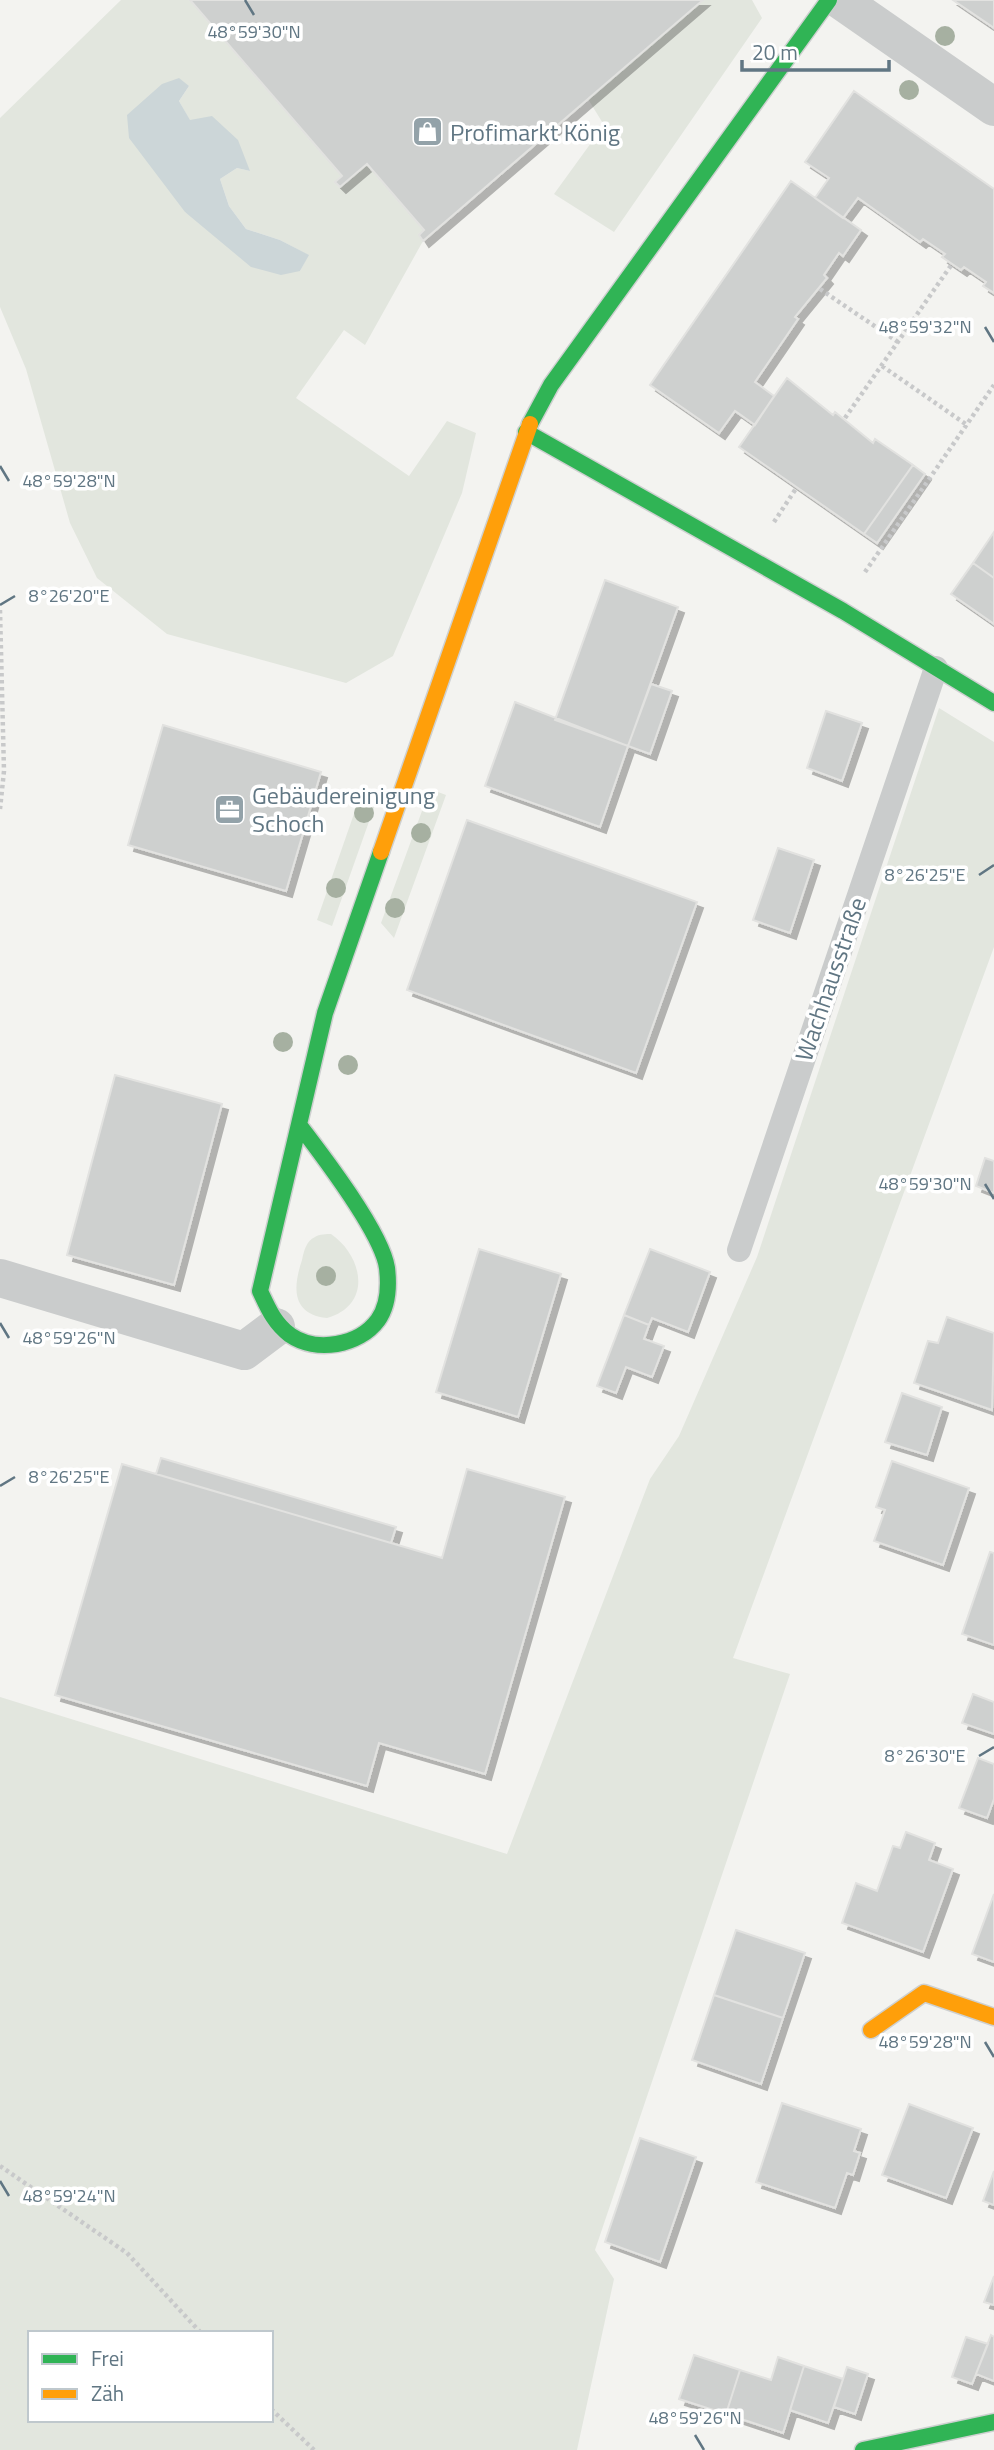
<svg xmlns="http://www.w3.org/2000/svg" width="994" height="2450" viewBox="0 0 994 2450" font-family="'Titillium Web',sans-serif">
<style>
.green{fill:#e2e6de;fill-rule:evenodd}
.water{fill:#ccd6d8}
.building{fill:#ced0cf;stroke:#e2e2e0;stroke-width:2;filter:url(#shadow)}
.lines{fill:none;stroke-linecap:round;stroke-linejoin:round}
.fast-casing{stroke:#ced0d0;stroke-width:19}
.slow-casing{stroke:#ced0d0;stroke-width:19}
.path{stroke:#c8c9ca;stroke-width:4.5;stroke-dasharray:3.5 3.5;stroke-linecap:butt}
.lane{stroke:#cacccc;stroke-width:24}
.street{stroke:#cacccc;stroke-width:38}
.fast{stroke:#30b455;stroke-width:16}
.slow{stroke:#ff9f0a;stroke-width:16}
.tree{fill:#a6b0a1}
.ticks{fill:none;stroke:#607683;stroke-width:2.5}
.labels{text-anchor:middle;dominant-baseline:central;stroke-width:7;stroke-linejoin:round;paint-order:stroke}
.poi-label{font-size:24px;fill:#607683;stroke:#fff;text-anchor:start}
.street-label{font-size:24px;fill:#607683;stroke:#fff}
.ticks-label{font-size:18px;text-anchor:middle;fill:#607683;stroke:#fff;stroke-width:7;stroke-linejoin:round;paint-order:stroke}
</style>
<defs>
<filter id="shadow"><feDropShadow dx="6" dy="6" stdDeviation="0" flood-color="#0004"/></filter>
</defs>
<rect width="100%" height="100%" fill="#f3f3f0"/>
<path class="green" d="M 121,0 L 190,0 L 342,176 L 336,182 L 339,187 L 367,164 L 424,230 L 419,235 L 423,241 L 365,345 L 344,330 L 296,398 L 409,476 L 447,421 L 476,433 L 462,493 L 393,656 L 346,683 L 167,634 L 97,578 L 70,523 L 26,369 L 0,307 L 0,118 ZM 162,84 L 189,86 L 179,101 L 190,121 L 250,171 L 237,168 L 220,179 L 229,206 L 246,229 L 280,240 L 308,255 L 300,271 L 185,212 Z
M 703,0 L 752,0 L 762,18 L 614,232 L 554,194 L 604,125 L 588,99 Z
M 939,708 L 994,742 L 994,947 L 733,1658 L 790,1674 L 595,2250 L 614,2279 L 577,2450 L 0,2450 L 0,1697 L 507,1854 L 650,1479 L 679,1436 L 757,1257 ZM 30,2333 L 271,2333 L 271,2420 L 30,2420 Z
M 364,785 L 377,799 L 332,926 L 317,920 Z
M 430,789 L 446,795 L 394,938 L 381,923 Z
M 331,1234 C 363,1256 373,1305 327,1318 C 291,1314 293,1287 302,1260 C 304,1251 306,1241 315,1237 C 319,1234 327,1234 331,1234 Z"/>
<path class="water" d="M 179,78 L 189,86 L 179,101 L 190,120 L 212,116 L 238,140 L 250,171 L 237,168 L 220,179 L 229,206 L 246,229 L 280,240 L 309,255 L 300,271 L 281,275 L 251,267 L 185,212 L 129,138 L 127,115 L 162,84 Z"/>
<path class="building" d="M 190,0 L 703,0 L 423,241 L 419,235 L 424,230 L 367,164 L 340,187 L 335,182 L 342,176 Z
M 953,0 L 994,0 L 994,28 Z
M 854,91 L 994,189 L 994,293 L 983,286 L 986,282 L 964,267 L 961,270 L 942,257 L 945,254 L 923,239 L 920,242 L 858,198 L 843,218 L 815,198 L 829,178 L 805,162 Z
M 791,181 L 861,230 L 843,256 L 839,253 L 824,275 L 827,278 L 795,317 L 798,319 L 755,382 L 774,396 L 755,425 L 735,411 L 719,433 L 650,385 Z
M 787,378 L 833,415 L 835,412 L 873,443 L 875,439 L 913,465 L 864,534 L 739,447 Z
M 913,465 L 925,474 L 877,543 L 864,534 Z
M 994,532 L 994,578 L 973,563 Z
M 973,563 L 994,578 L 994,624 L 951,594 Z
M 605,580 L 678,607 L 628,746 L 555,720 Z
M 651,684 L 672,691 L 650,754 L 628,746 Z
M 515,702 L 628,746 L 600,827 L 485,786 Z
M 826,711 L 862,723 L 842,781 L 807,768 Z
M 163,725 L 321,772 L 286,891 L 128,845 Z
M 467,820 L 697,902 L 636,1073 L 407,990 Z
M 778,848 L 814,860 L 790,933 L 753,920 Z
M 115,1075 L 222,1104 L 174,1285 L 67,1255 Z
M 985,1158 L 994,1161 L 994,1193 L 976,1186 Z
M 479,1249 L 561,1274 L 518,1417 L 436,1392 Z
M 650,1249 L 710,1272 L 688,1332 L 652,1318 L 649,1325 L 624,1315 Z
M 624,1315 L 649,1325 L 644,1339 L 664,1346 L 652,1377 L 626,1367 L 616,1393 L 597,1386 Z
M 947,1317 L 994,1333 L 992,1410 L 914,1383 L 928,1341 L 938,1343 Z
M 902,1393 L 942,1407 L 927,1455 L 885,1442 Z
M 161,1458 L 396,1527 L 391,1543 L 156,1474 Z
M 892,1461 L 969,1488 L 943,1565 L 874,1541 L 885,1510 L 876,1507 Z
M 122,1464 L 442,1558 L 467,1469 L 565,1497 L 485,1774 L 379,1743 L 367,1786 L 55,1695 Z
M 990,1552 L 994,1553 L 994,1645 L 962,1634 Z
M 973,1694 L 994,1702 L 994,1734 L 962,1723 Z
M 978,1758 L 994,1764 L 994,1799 L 987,1818 L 959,1808 Z
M 906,1832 L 935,1843 L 929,1860 L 953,1869 L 923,1952 L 842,1923 L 856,1883 L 877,1891 L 893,1846 L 900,1848 Z
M 994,1894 L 994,1962 L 972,1954 Z
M 736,1930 L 805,1953 L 783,2018 L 714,1995 Z
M 714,1995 L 783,2018 L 761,2084 L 692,2060 Z
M 782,2103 L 861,2129 L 854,2151 L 860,2153 L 853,2175 L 847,2173 L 835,2208 L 756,2182 Z
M 909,2104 L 973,2128 L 946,2198 L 882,2175 Z
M 640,2138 L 696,2157 L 660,2262 L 605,2242 Z
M 994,2171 L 994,2205 L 983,2201 Z
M 994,2276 L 994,2305 L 984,2302 Z
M 991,2335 L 994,2337 L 994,2381 L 976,2374 Z
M 966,2337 L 988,2344 L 972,2384 L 952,2377 Z
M 694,2355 L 740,2370 L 726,2414 L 679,2399 Z
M 778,2357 L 804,2366 L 783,2433 L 726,2414 L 740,2370 L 771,2380 Z
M 804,2366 L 843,2379 L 828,2423 L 790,2410 Z
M 847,2367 L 868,2374 L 855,2414 L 834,2407 Z"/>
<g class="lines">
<defs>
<path id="fast" d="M 530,424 L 551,385 L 829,0
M 526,432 L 843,611 L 994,703
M 300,1126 C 323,1156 382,1233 387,1268 C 389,1285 388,1306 378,1320 C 359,1346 316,1353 290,1335 C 274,1323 268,1308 260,1291 L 325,1013 L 381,852
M 863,2450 L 994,2422"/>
<path id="slow" d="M 381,852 L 530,424
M 871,2030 L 924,1993 L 994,2017"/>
</defs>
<use href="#fast" class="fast-casing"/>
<use href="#slow" class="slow-casing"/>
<path class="path" d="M 820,289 L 898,342
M 882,366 L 967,425
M 845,418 L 952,264
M 774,522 L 797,487
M 865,572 L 994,385
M 0,610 L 4,771 L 0,809
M 0,2166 L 127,2253 L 201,2333
M 271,2409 L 314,2450"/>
<path class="lane" d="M 739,1250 L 936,668"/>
<path class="street" d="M 840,0 L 994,107
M 0,1278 L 244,1351 L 276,1327"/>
<use href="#fast" class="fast"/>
<use href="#slow" class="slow"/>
</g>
<g class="tree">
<circle cx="945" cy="36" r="10"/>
<circle cx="909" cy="90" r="10"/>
<circle cx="364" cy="813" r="10"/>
<circle cx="421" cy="833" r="10"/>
<circle cx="336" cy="888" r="10"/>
<circle cx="395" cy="908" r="10"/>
<circle cx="283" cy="1042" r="10"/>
<circle cx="348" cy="1065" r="10"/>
<circle cx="326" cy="1276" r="10"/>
</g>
<path class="ticks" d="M 245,0 L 254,15M 985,327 L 994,342M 0,466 L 9,481M 0,605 L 15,596M 979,875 L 994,865M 985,1184 L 994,1199M 0,1323 L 9,1338M 0,1486 L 15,1477M 979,1756 L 994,1747M 985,2042 L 994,2057M 0,2181 L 9,2196M 695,2435 L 704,2450"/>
<defs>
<symbol id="shop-square" viewBox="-11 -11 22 22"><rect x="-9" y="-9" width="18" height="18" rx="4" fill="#93a2a9" stroke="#fff"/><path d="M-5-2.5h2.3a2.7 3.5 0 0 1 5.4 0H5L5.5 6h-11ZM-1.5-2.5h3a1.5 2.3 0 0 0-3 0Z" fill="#fff"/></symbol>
<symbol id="office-square" viewBox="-11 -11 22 22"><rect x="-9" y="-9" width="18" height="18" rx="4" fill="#93a2a9" stroke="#fff"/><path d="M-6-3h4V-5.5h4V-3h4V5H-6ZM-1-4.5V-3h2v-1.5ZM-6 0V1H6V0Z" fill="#fff"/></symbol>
</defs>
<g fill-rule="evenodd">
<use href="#shop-square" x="410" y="114" width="35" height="35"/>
<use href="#office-square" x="212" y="792" width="35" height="35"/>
</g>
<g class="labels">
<g class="poi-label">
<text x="450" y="132">Profimarkt König</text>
<text x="252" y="795">Gebäudereinigung<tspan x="252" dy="28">Schoch</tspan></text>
</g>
<g class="street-label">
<text transform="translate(830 979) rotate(-71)">Wachhausstraße</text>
</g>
</g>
<g class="ticks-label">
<text x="254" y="38">48°59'30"N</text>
<text x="925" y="333">48°59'32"N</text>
<text x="69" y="487">48°59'28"N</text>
<text x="69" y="602">8°26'20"E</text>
<text x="925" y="881">8°26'25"E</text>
<text x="925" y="1190">48°59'30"N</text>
<text x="69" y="1344">48°59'26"N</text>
<text x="69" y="1483">8°26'25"E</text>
<text x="925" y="1762">8°26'30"E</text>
<text x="925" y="2048">48°59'28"N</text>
<text x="69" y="2202">48°59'24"N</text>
<text x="695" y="2424">48°59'26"N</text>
</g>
<rect x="28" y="2331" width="245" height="91" fill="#ffffff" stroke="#bfc8cd" stroke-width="2"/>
<rect x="42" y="2354" width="35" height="10" fill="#30b455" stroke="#bfc8cd" stroke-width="2"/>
<text x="91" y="2366" font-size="21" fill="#607683">Frei</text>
<rect x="42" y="2389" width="35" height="10" fill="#ff9f0a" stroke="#bfc8cd" stroke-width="2"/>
<text x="91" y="2401" font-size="21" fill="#607683">Zäh</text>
<path d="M742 60v10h147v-10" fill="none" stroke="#607683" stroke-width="3.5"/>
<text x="752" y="60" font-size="21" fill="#607683" stroke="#ffffff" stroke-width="5" paint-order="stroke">20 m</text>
</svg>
